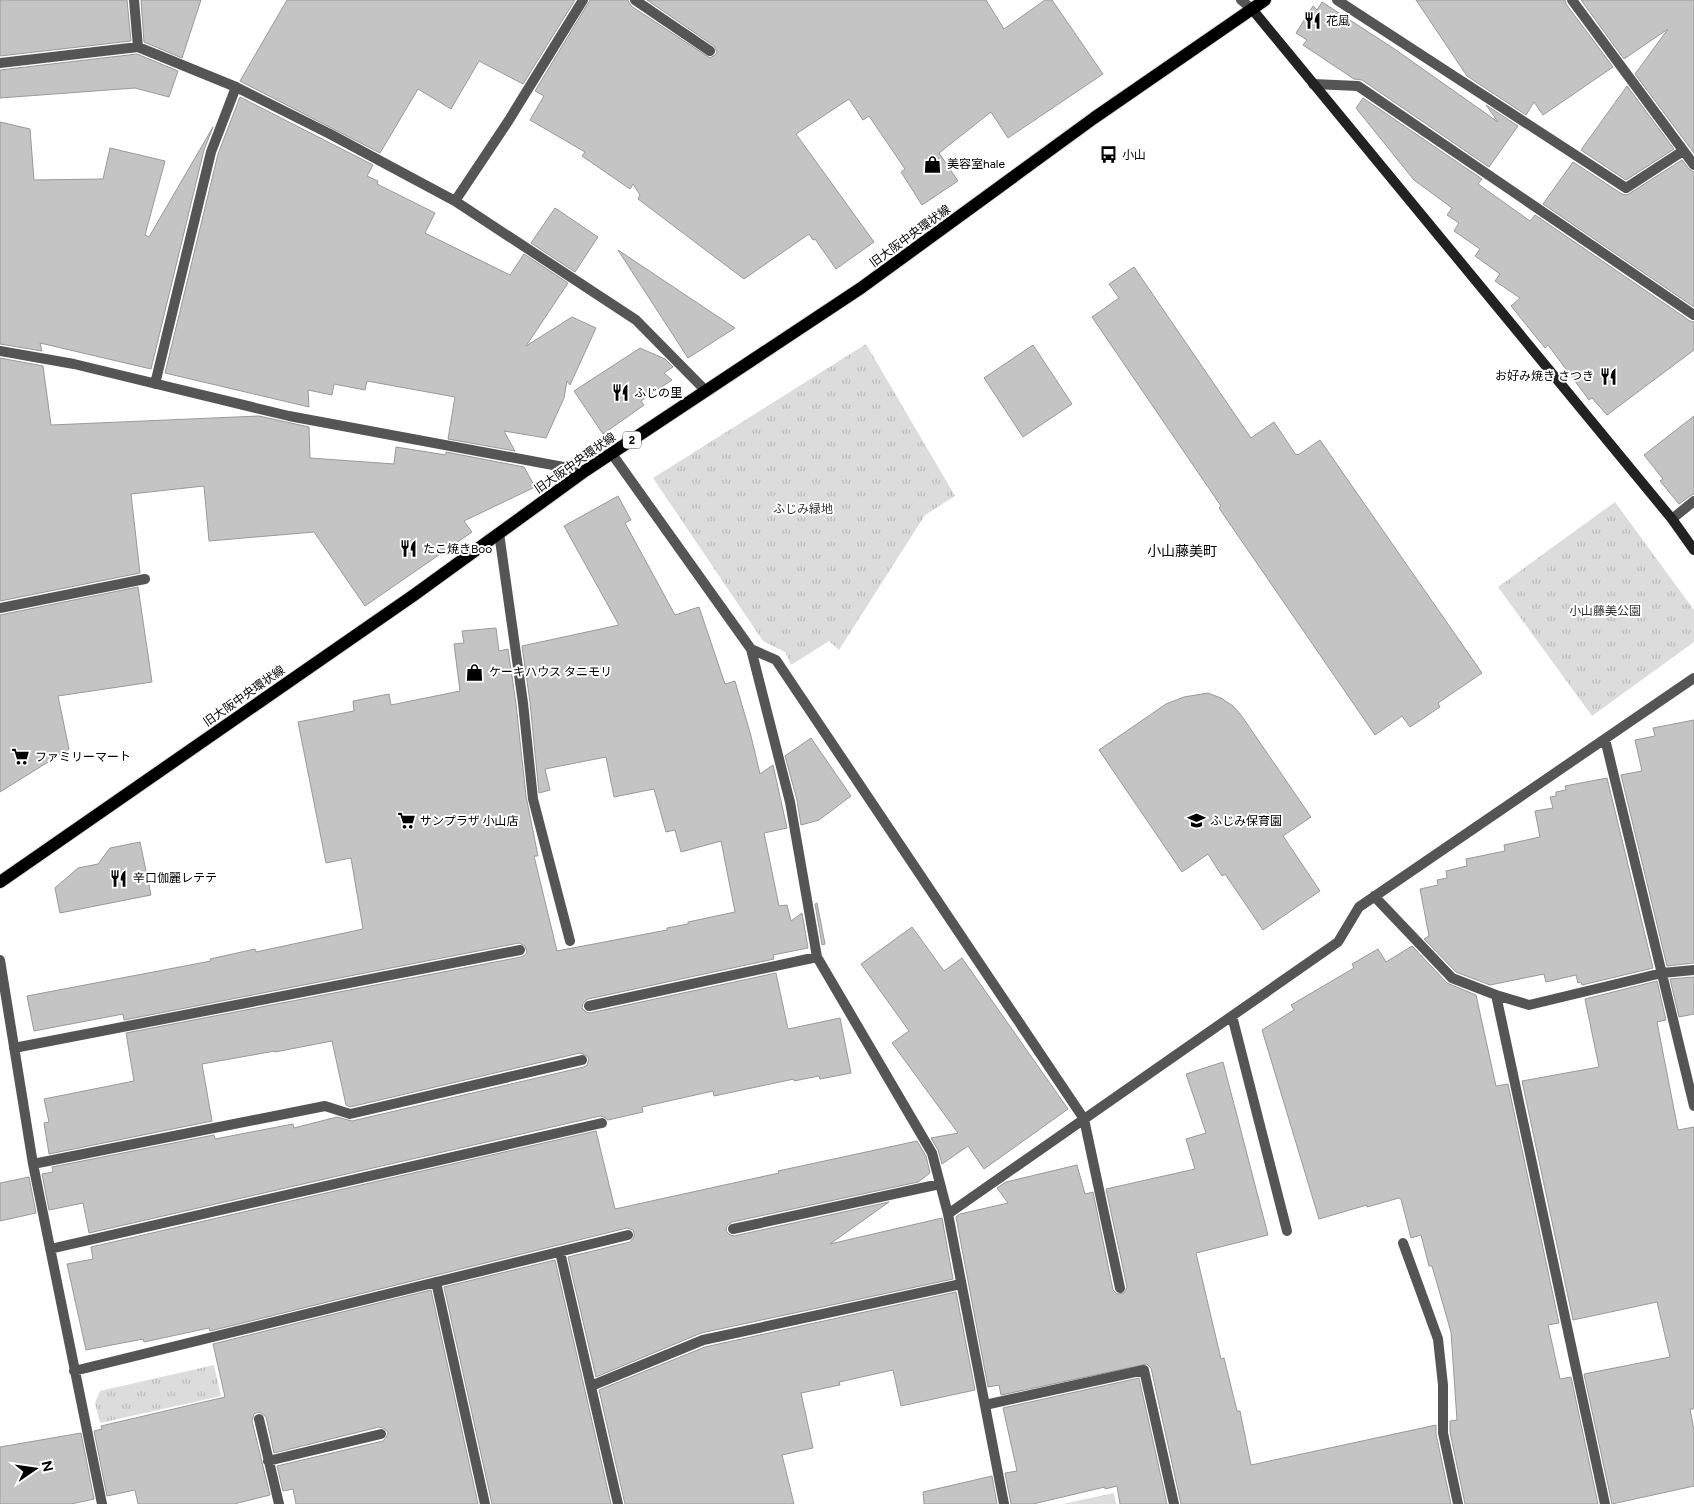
<svg xmlns="http://www.w3.org/2000/svg" width="1694" height="1504" viewBox="0 0 1694 1504" font-family="Figtree,'Noto Sans JP',sans-serif">
<style>
.park{fill:url(#park-tufts)}
.building{fill:#c4c4c4;stroke:#999}
.lines{fill:none;stroke-linecap:round;stroke-linejoin:round}
.primary-casing{stroke:#dbdbdb;stroke-width:14}
.street{stroke:#555;stroke-width:10}
.secondary{stroke:#222;stroke-width:10}
.primary{stroke:#000;stroke-width:12}
.labels{text-anchor:middle;dominant-baseline:central;stroke-width:4;stroke-linejoin:round;paint-order:stroke}
.shield{fill:#fff;stroke:#4c4c4c;stroke-width:1}
.shield-label{font-size:11px;font-weight:bold;fill:#000}
.poi-label{font-size:12px;fill:#000;stroke:#fff;text-anchor:start}
.street-label{font-size:12px;fill:#000;stroke:#fff}
.park-label{font-size:12px;fill:#333;stroke:#fff}
.neighbourhood-label{font-size:14px;fill:#000;stroke:#fff}
</style>
<defs>
<pattern id="park-tufts" width="24" height="20" patternUnits="userSpaceOnUse" patternTransform="scale(1.25)"><rect width="24" height="20" fill="#dcdcdc"/><path d="M3 7l-1-3M5 7V3M7 7l1-3M15 17l-1-3M17 17v-4M19 17l1-3" fill="none" stroke="#bbb"/></pattern>
</defs>
<rect width="100%" height="100%" fill="#fff"/>
<path class="park" d="M 866,344 L 955,496 L 925,515 L 839,650 L 829,641 L 791,665 L 785,652 L 763,641 L 653,478 Z
M 1615,502 L 1694,610 L 1694,642 L 1592,716 L 1498,587 Z
M 214,1365 L 221,1396 L 100,1423 L 95,1403 L 100,1391 Z
M 1114,1493 L 1116,1504 L 1063,1504 Z"/>
<path class="building" d="M 0,0 L 127,0 L 131,41 L 0,56 Z
M 141,0 L 201,0 L 182,58 L 144,42 Z
M 287,0 L 575,0 L 523,84 L 479,61 L 451,109 L 418,89 L 380,153 L 240,81 Z
M 590,0 L 628,0 L 631,6 L 710,58 L 715,55 L 717,52 L 714,46 L 647,0 L 986,0 L 1004,29 L 1045,0 L 1052,0 L 1103,74 L 1008,138 L 991,112 L 939,153 L 958,181 L 922,205 L 901,172 L 905,169 L 869,116 L 863,120 L 849,99 L 796,134 L 874,242 L 836,269 L 815,239 L 813,240 L 809,234 L 744,279 L 638,199 L 640,195 L 633,184 L 630,189 L 582,156 L 585,152 L 530,120 L 544,96 L 535,91 Z
M 1416,0 L 1565,0 L 1566,4 L 1613,67 L 1543,115 L 1534,102 L 1526,115 L 1467,76 Z
M 1581,0 L 1694,0 L 1694,153 L 1635,74 L 1668,29 L 1624,59 Z
M 1322,2 L 1393,48 L 1498,122 L 1486,105 L 1518,126 L 1489,167 L 1362,80 L 1354,79 L 1303,45 L 1307,40 L 1296,33 L 1313,6 L 1317,10 Z
M 137,54 L 178,71 L 169,97 L 135,88 L 0,98 L 0,70 Z
M 1627,86 L 1674,149 L 1626,180 L 1581,150 Z
M 240,97 L 373,165 L 367,176 L 378,181 L 377,184 L 435,213 L 425,233 L 510,275 L 524,254 L 568,283 L 526,346 L 572,317 L 596,328 L 570,385 L 567,381 L 564,398 L 546,438 L 504,431 L 515,451 L 448,439 L 455,397 L 367,381 L 365,390 L 334,384 L 332,395 L 308,390 L 309,407 L 165,373 L 218,154 Z
M 1363,98 L 1482,179 L 1478,184 L 1530,221 L 1535,215 L 1690,321 L 1694,322 L 1694,350 L 1607,415 L 1592,398 L 1589,400 L 1548,345 L 1545,348 L 1511,306 L 1520,298 L 1495,281 L 1500,274 L 1475,256 L 1480,249 L 1454,231 L 1459,223 L 1447,215 L 1452,208 L 1414,180 L 1356,108 Z
M 0,122 L 30,129 L 34,180 L 103,179 L 110,148 L 165,161 L 145,235 L 149,237 L 213,127 L 204,150 L 151,369 L 40,343 L 42,351 L 0,344 Z
M 1682,160 L 1689,169 L 1694,172 L 1694,307 L 1543,204 L 1573,162 L 1622,194 L 1627,195 Z
M 555,208 L 598,237 L 575,272 L 531,243 Z
M 618,250 L 735,328 L 688,358 Z
M 1134,267 L 1251,438 L 1274,422 L 1296,455 L 1297,454 L 1298,455 L 1320,440 L 1482,673 L 1438,703 L 1440,707 L 1410,727 L 1402,716 L 1375,735 L 1219,508 L 1221,506 L 1092,317 L 1119,298 L 1109,284 Z
M 1033,345 L 1072,404 L 1023,437 L 984,378 Z
M 640,348 L 665,359 L 673,367 L 664,373 L 672,380 L 641,401 L 644,405 L 603,434 L 574,391 Z
M 0,358 L 43,366 L 51,425 L 259,416 L 309,427 L 310,458 L 394,464 L 396,447 L 446,455 L 446,452 L 524,467 L 535,487 L 464,521 L 472,532 L 365,606 L 314,532 L 209,541 L 204,486 L 131,494 L 140,573 L 0,601 Z
M 1694,416 L 1694,494 L 1690,496 L 1679,504 L 1660,481 L 1663,479 L 1644,455 Z
M 618,496 L 631,520 L 625,523 L 675,615 L 699,607 L 725,684 L 735,681 L 751,736 L 760,774 L 773,765 L 787,828 L 764,833 L 779,906 L 787,905 L 791,921 L 802,913 L 808,948 L 773,955 L 774,959 L 588,999 L 583,1003 L 582,1008 L 586,1012 L 590,1013 L 776,973 L 788,1029 L 840,1018 L 851,1073 L 820,1079 L 819,1076 L 794,1081 L 794,1079 L 714,1096 L 713,1091 L 642,1107 L 643,1112 L 608,1120 L 604,1117 L 600,1116 L 89,1233 L 83,1203 L 49,1210 L 42,1174 L 53,1172 L 52,1167 L 214,1135 L 215,1139 L 293,1124 L 294,1128 L 337,1117 L 352,1121 L 584,1067 L 587,1065 L 589,1059 L 587,1056 L 580,1053 L 350,1107 L 346,1105 L 332,1041 L 275,1052 L 275,1051 L 202,1064 L 212,1121 L 49,1154 L 44,1123 L 49,1122 L 44,1099 L 134,1081 L 126,1033 L 521,957 L 525,955 L 527,952 L 525,946 L 519,943 L 124,1020 L 123,1014 L 34,1031 L 27,996 L 211,961 L 210,959 L 255,949 L 256,952 L 363,929 L 351,858 L 326,863 L 298,722 L 354,711 L 353,701 L 389,694 L 391,705 L 460,691 L 454,644 L 464,643 L 462,631 L 496,628 L 499,651 L 508,649 L 516,704 L 526,796 L 538,856 L 534,856 L 557,951 L 667,930 L 667,928 L 688,924 L 688,922 L 735,912 L 721,841 L 681,852 L 675,830 L 666,832 L 654,789 L 614,797 L 606,757 L 545,769 L 550,790 L 539,793 L 530,702 L 522,646 L 619,625 L 564,526 Z
M 138,587 L 152,682 L 58,696 L 69,749 L 0,792 L 0,615 Z
M 1208,693 L 1221,698 L 1233,706 L 1241,715 L 1311,817 L 1283,836 L 1320,891 L 1263,930 L 1225,874 L 1222,876 L 1208,854 L 1182,872 L 1099,750 L 1166,704 L 1184,697 Z
M 1694,720 L 1694,963 L 1667,966 L 1621,775 L 1642,771 L 1635,740 L 1655,736 L 1653,728 Z
M 811,738 L 851,796 L 819,820 L 801,825 L 797,800 L 785,756 Z
M 1607,778 L 1653,968 L 1582,985 L 1581,982 L 1578,983 L 1576,975 L 1546,982 L 1544,974 L 1490,985 L 1456,972 L 1424,939 L 1429,936 L 1420,889 L 1438,885 L 1437,880 L 1447,878 L 1446,871 L 1467,866 L 1466,859 L 1505,851 L 1504,845 L 1540,837 L 1535,811 L 1553,808 L 1550,797 L 1556,796 L 1556,792 L 1566,790 L 1565,786 Z
M 140,842 L 151,895 L 60,913 L 55,888 L 78,868 L 98,864 L 110,848 Z
M 817,903 L 825,944 L 822,945 L 815,904 Z
M 912,927 L 944,971 L 962,958 L 1068,1109 L 984,1169 L 968,1146 L 942,1164 L 938,1150 L 931,1138 L 958,1133 L 892,1043 L 909,1031 L 861,964 Z
M 1412,946 L 1447,983 L 1476,995 L 1496,1086 L 1508,1084 L 1559,1323 L 1548,1325 L 1560,1379 L 1571,1377 L 1598,1504 L 1465,1504 L 1450,1432 L 1450,1421 L 1457,1420 L 1451,1332 L 1432,1266 L 1429,1266 L 1421,1235 L 1411,1238 L 1401,1199 L 1399,1198 L 1367,1207 L 1367,1205 L 1319,1219 L 1262,1030 L 1294,1010 L 1291,1005 L 1354,968 L 1352,964 L 1378,949 L 1386,962 Z
M 1694,977 L 1694,1014 L 1679,1017 L 1670,979 Z
M 1657,981 L 1666,1020 L 1657,1022 L 1678,1130 L 1694,1127 L 1694,1409 L 1690,1409 L 1694,1430 L 1694,1486 L 1612,1504 L 1584,1374 L 1670,1357 L 1657,1302 L 1573,1320 L 1522,1081 L 1599,1067 L 1585,999 Z
M 1223,1062 L 1268,1235 L 1196,1253 L 1221,1359 L 1224,1358 L 1237,1411 L 1240,1411 L 1251,1465 L 1436,1425 L 1436,1434 L 1451,1504 L 1181,1504 L 1151,1368 L 1147,1364 L 1001,1395 L 999,1385 L 988,1387 L 956,1217 L 960,1214 L 1008,1203 L 997,1188 L 1006,1182 L 1077,1165 L 1085,1194 L 1093,1192 L 1113,1290 L 1117,1294 L 1124,1293 L 1127,1287 L 1106,1189 L 1195,1169 L 1186,1139 L 1206,1133 L 1186,1074 Z
M 596,1131 L 615,1209 L 779,1173 L 778,1171 L 917,1141 L 926,1156 L 930,1173 L 918,1182 L 732,1222 L 727,1226 L 726,1231 L 730,1235 L 734,1236 L 889,1202 L 830,1244 L 942,1218 L 953,1279 L 701,1333 L 596,1377 L 568,1257 L 630,1242 L 634,1237 L 634,1233 L 633,1230 L 627,1228 L 210,1331 L 209,1328 L 144,1342 L 143,1339 L 86,1350 L 67,1264 L 93,1259 L 91,1247 Z
M 29,1177 L 36,1213 L 0,1221 L 0,1183 Z
M 555,1260 L 611,1504 L 492,1504 L 444,1287 Z
M 431,1290 L 478,1504 L 296,1504 L 293,1489 L 283,1491 L 277,1466 L 383,1441 L 387,1436 L 388,1432 L 383,1428 L 379,1427 L 274,1453 L 266,1417 L 261,1413 L 258,1412 L 254,1414 L 252,1421 L 270,1495 L 234,1504 L 138,1504 L 135,1490 L 107,1496 L 94,1431 L 102,1429 L 101,1426 L 225,1397 L 213,1344 Z
M 956,1292 L 975,1390 L 901,1406 L 893,1370 L 839,1382 L 840,1385 L 801,1393 L 813,1448 L 782,1455 L 794,1504 L 625,1504 L 599,1390 L 705,1347 Z
M 1139,1378 L 1167,1504 L 1120,1504 L 1117,1486 L 1105,1489 L 1105,1487 L 1033,1504 L 1011,1504 L 1005,1473 L 1017,1471 L 1003,1408 Z
M 81,1433 L 94,1499 L 71,1504 L 0,1504 L 0,1447 Z
M 992,1476 L 997,1504 L 924,1504 L 923,1492 Z"/>
<g class="lines">
<defs>
<path id="primary" d="M 0,882 L 414,595 L 585,471 L 861,288 L 1094,118 L 1265,0"/>
</defs>
<use href="#primary" class="primary-casing"/>
<path class="street" d="M 134,0 L 138,47
M 635,0 L 710,51
M 1241,0 L 1252,9
M 1337,0 L 1626,188 L 1683,151
M 1572,0 L 1694,165
M 0,63 L 138,47 L 236,87 L 330,134 L 455,201 L 636,320 L 706,391
M 1313,84 L 1358,86 L 1694,315
M 455,201 L 509,120 L 583,0
M 0,351 L 74,364 L 289,416 L 585,471
M 155,384 L 211,152 L 236,87
M 612,454 L 751,649 L 790,802 L 817,957
M 1672,519 L 1694,501
M 499,533 L 523,703 L 533,799 L 570,941
M 0,608 L 145,579
M 751,649 L 776,660 L 1084,1119 L 1120,1288
M 1605,739 L 1694,1106
M 1374,896 L 1452,978 L 1496,995 L 1529,1005 L 1662,973 L 1694,970
M 0,960 L 33,1164 L 102,1504
M 1496,995 L 1605,1504
M 589,1006 L 817,957 L 932,1153 L 948,1214 L 1004,1504
M 1232,1016 L 1287,1231
M 14,1048 L 520,950
M 33,1164 L 325,1106 L 350,1114 L 582,1060
M 948,1214 L 1338,942 L 1359,907 L 1694,678
M 733,1229 L 940,1184
M 1403,1243 L 1438,1339 L 1443,1385 L 1443,1433 L 1458,1504
M 50,1249 L 602,1123
M 560,1252 L 618,1504
M 436,1282 L 485,1504
M 74,1371 L 628,1235
M 591,1386 L 703,1340 L 961,1284
M 985,1405 L 1144,1370 L 1174,1504
M 259,1419 L 279,1504
M 268,1461 L 381,1434"/>
<path class="secondary" d="M 1252,9 L 1672,519 L 1694,550"/>
<use href="#primary" class="primary"/>
</g>
<defs>
<symbol id="restaurant-bare" viewBox="-9 -9 18 18"><path d="M-5-6h1v4h1v-4h1v4h1v-4h1v5L-1.5 .5V6h-2V.5L-5-1ZM5-6V6H3V1.5H1.5Q1.5-4 5-6Z" fill="#000" stroke="#fff" stroke-width="2.5" paint-order="stroke"/></symbol>
<symbol id="bus-bare" viewBox="-9 -9 18 18"><path d="M-5-6H5V4H4V6H2V4H-2V6H-4V4H-5ZM-3.5-4V0h7V-4ZM-3.5 1.2v1.5H-2V1.2ZM2 1.2v1.5H3.5V1.2Z" fill="#000" stroke="#fff" stroke-width="2.5" paint-order="stroke"/></symbol>
<symbol id="shop-bare" viewBox="-9 -9 18 18"><path d="M-5-2.5h2.3a2.7 3.5 0 0 1 5.4 0H5L5.5 6h-11ZM-1.5-2.5h3a1.5 2.3 0 0 0-3 0Z" fill="#000" stroke="#fff" stroke-width="2.5" paint-order="stroke"/></symbol>
<symbol id="supermarket-bare" viewBox="-9 -9 18 18"><path d="M-6-5.5h2.5l.6 2H6L4.5 2H-2.5L-4.4-4H-6ZM-1.5 3.2a1.3 1.3 0 1 0 .1 0ZM3 3.2a1.3 1.3 0 1 0 .1 0Z" fill="#000" stroke="#fff" stroke-width="2.5" paint-order="stroke"/></symbol>
<symbol id="school-bare" viewBox="-9 -9 18 18"><path d="M0-5L7-2L0 1L-7-2ZM-4 1L0 2.5L4 1V4Q0 6-4 4Z" fill="#000" stroke="#fff" stroke-width="2.5" paint-order="stroke"/></symbol>
</defs>
<g fill-rule="evenodd">
<use href="#restaurant-bare" x="1300" y="8" width="25" height="25"/>
<use href="#bus-bare" x="1096" y="142" width="25" height="25"/>
<use href="#shop-bare" x="920" y="152" width="25" height="25"/>
<use href="#restaurant-bare" x="1596" y="364" width="25" height="25"/>
<use href="#restaurant-bare" x="608" y="380" width="25" height="25"/>
<use href="#restaurant-bare" x="396" y="536" width="25" height="25"/>
<use href="#shop-bare" x="462" y="660" width="25" height="25"/>
<use href="#supermarket-bare" x="8" y="744" width="25" height="25"/>
<use href="#supermarket-bare" x="394" y="808" width="25" height="25"/>
<use href="#school-bare" x="1184" y="808" width="25" height="25"/>
<use href="#restaurant-bare" x="106" y="866" width="25" height="25"/>
</g>
<g class="labels">
<rect class="shield" x="623" y="431.5" width="18" height="17" rx="4"/>
<g class="shield-label">
<text x="632" y="440">2</text>
</g>
<g class="poi-label">
<text x="1326" y="21">花風</text>
<text x="1122" y="155">小山</text>
<text x="947" y="164">美容室hale</text>
<text x="1594" y="376" text-anchor="end">お好み焼き さつき</text>
<text x="634" y="393">ふじの里</text>
<text x="423" y="549">たこ焼きBoo</text>
<text x="489" y="672">ケーキハウス タニモリ</text>
<text x="35" y="757">ファミリーマート</text>
<text x="420" y="821">サンプラザ 小山店</text>
<text x="1210" y="821">ふじみ保育園</text>
<text x="133" y="878">辛口伽麗レテテ</text>
</g>
<g class="street-label">
<text transform="translate(910 236) rotate(-36)">旧大阪中央環状線</text>
<text transform="translate(575 463) rotate(-35)">旧大阪中央環状線</text>
<text transform="translate(244 696) rotate(-35)">旧大阪中央環状線</text>
</g>
<g class="park-label">
<text x="803" y="509">ふじみ緑地</text>
<text x="1605" y="611">小山藤美公園</text>
</g>
<g class="neighbourhood-label">
<text x="1182" y="551">小山藤美町</text>
</g>
</g>
<g transform="translate(35 1469) rotate(77)" stroke="#ffffff" stroke-width="4" paint-order="stroke">
<path d="M0-4L9 19L0 12L-9 19Z" fill="#000000"/>
<text y="-8" font-size="14" font-weight="bold" text-anchor="middle" fill="#000000">N</text>
</g>
</svg>
